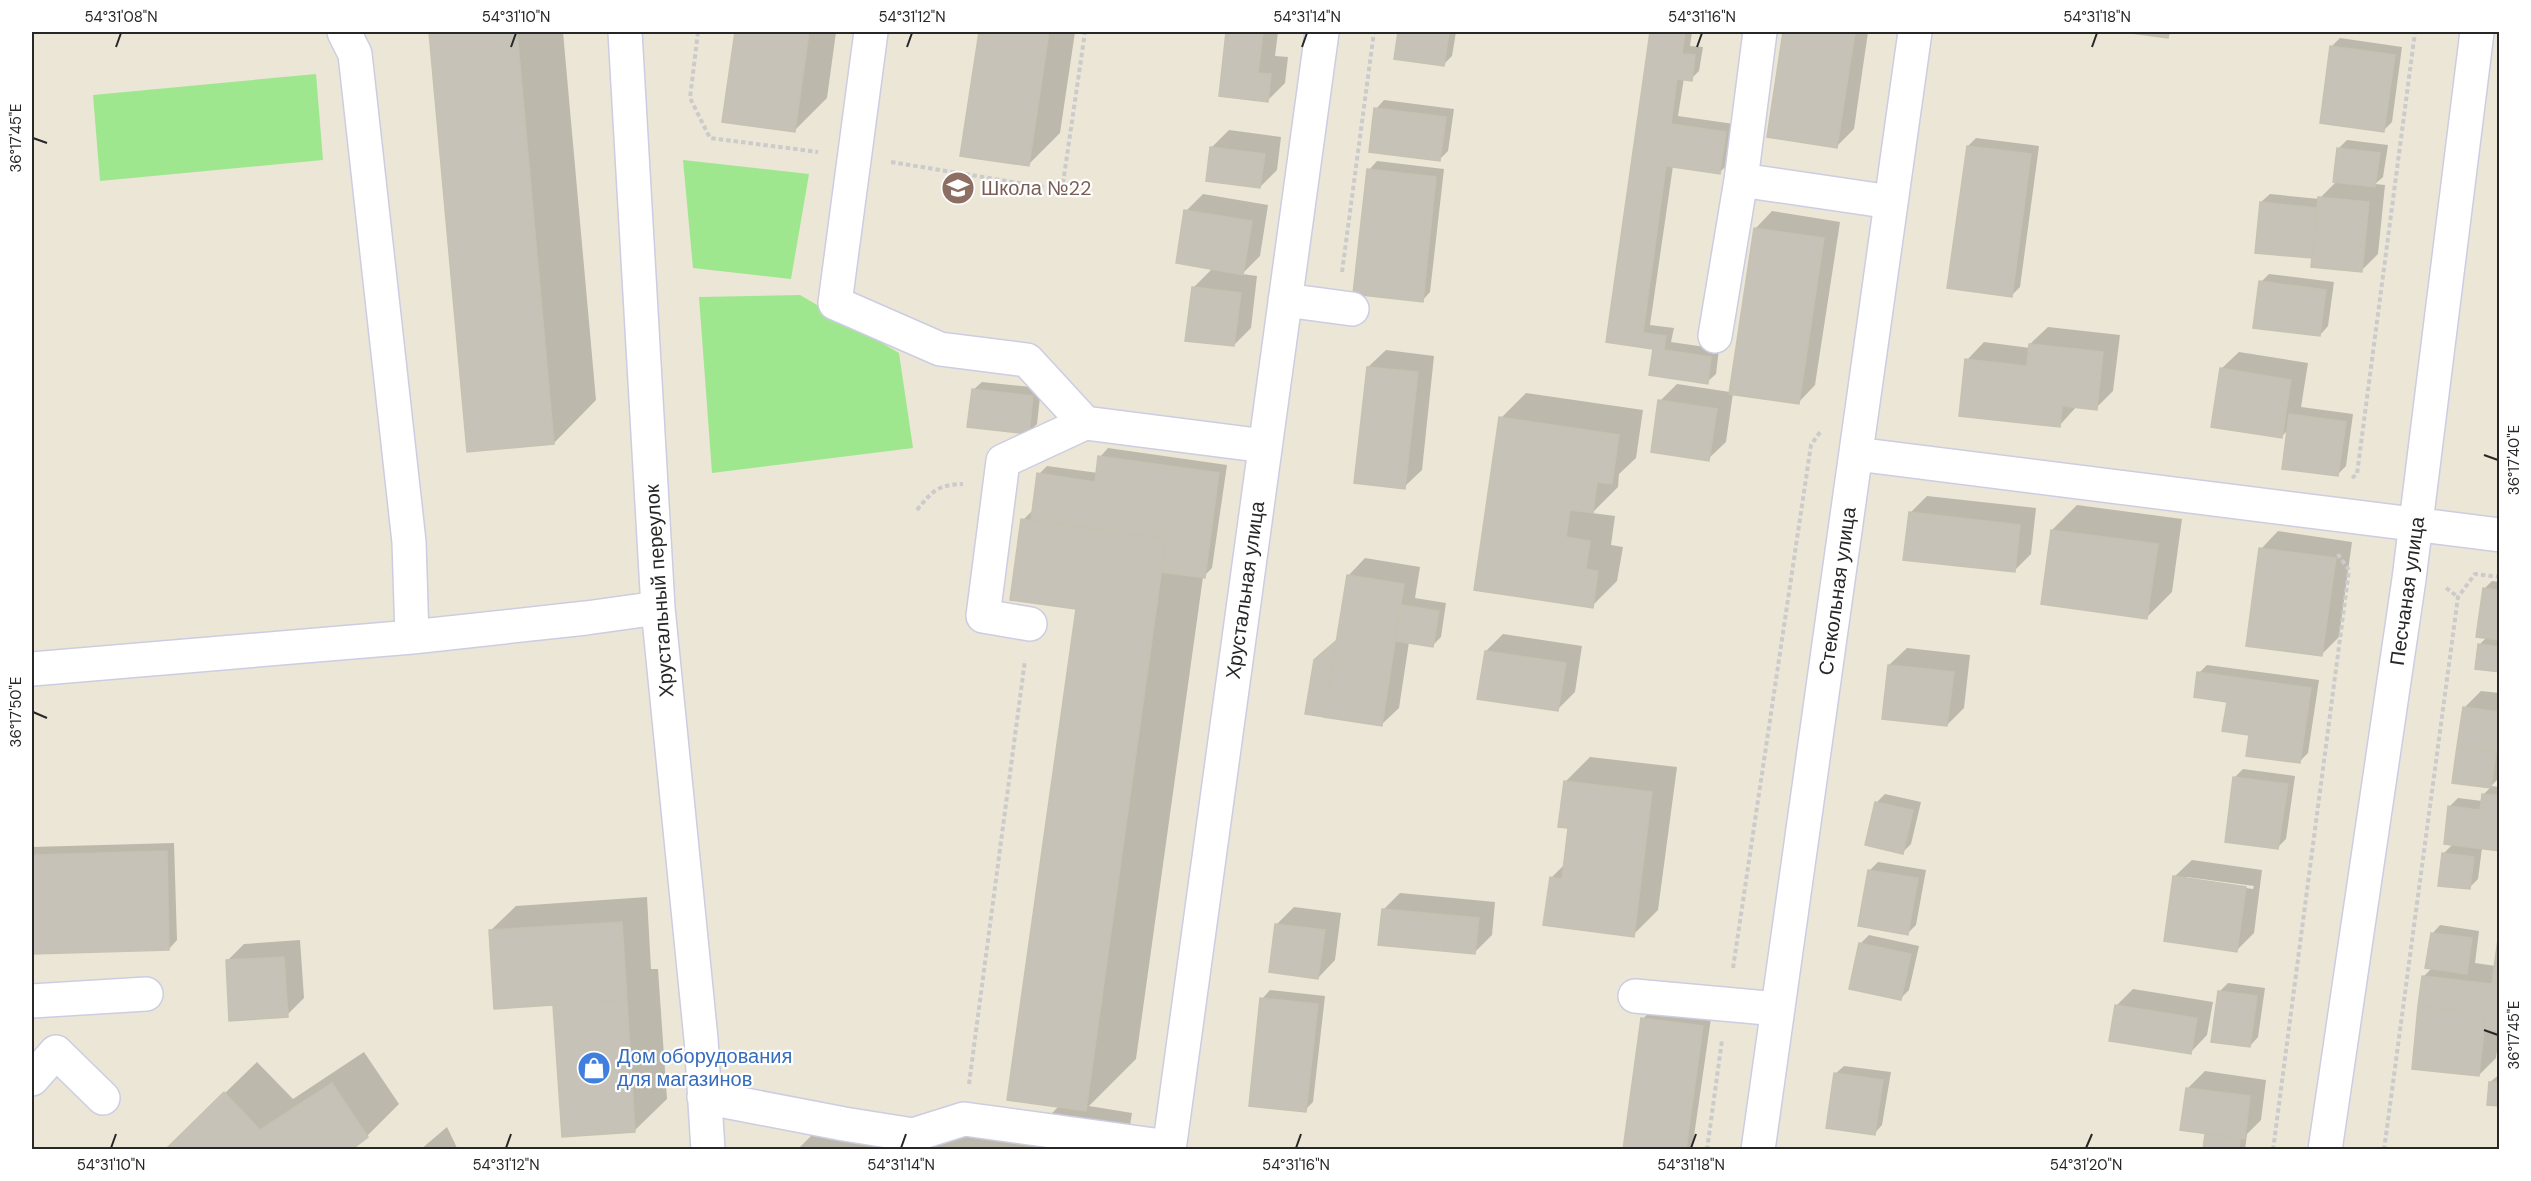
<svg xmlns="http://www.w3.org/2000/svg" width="2531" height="1181" viewBox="0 0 2531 1181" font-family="'DM Sans',sans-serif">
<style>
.green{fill:#9ee78e}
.shadow{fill:#0003;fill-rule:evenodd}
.building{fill:#c6c2b7;stroke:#c6c2b1;stroke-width:1.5}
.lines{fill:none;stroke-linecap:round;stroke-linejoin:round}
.minor-casing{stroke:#cccde2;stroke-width:36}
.path{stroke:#cbcbcb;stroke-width:4;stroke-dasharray:4.5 3;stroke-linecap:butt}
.minor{stroke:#fff;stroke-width:33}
.ticks{fill:none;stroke:#272727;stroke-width:2}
.labels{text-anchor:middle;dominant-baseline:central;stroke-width:4.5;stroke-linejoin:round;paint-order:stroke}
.education-label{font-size:20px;fill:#785e54;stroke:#fff;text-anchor:start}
.street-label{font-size:20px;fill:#272727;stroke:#fff}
.shop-label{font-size:20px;fill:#366cbe;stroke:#fff;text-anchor:start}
.neatline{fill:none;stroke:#272727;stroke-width:2}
.ticks-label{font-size:15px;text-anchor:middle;fill:#272727}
</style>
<rect width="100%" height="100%" fill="#ece6d7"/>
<path class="green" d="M 316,74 L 323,160 L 100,181 L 93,95 Z
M 683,160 L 809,174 L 791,279 L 693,268 Z
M 800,295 L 899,353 L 913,448 L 712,473 L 699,297 Z"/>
<path class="shadow" d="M 430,32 L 563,32 L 596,400 L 554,443 L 468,451 Z
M 736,32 L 836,32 L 827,98 L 795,130 L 724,120 Z
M 980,32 L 1075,32 L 1060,133 L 1028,165 L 962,155 Z
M 1227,32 L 1278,32 L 1275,56 L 1288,57 L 1285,83 L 1268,100 L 1220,95 Z
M 1400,32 L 1456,32 L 1452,56 L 1444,64 L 1396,58 Z
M 1652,32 L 1692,32 L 1690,46 L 1703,47 L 1699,71 L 1691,79 L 1684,78 L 1678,116 L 1734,124 L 1728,164 L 1720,172 L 1673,166 L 1650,325 L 1674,328 L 1671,342 L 1719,349 L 1716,374 L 1707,382 L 1655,348 L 1608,341 Z
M 1784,32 L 1868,32 L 1854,129 L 1837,146 L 1769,136 Z
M 2135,32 L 2172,32 L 2168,36 Z
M 2340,38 L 2402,47 L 2392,122 L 2384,130 L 2332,46 Z
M 1384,100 L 1454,109 L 1448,151 L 1440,159 L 1376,109 Z
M 1229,130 L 1281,137 L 1277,170 L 1260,187 L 1212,147 Z
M 1976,138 L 2039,146 L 2020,287 L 2012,295 L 1968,146 Z
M 2347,140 L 2388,145 L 2383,177 L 2375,184 L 2385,185 L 2378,254 L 2361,271 L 2313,257 L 2261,202 L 2270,194 L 2319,199 L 2337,181 L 2339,148 Z
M 1377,161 L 1444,169 L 1430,292 L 1422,301 L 1369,170 Z
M 1203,194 L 1268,205 L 1260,256 L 1242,274 L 1257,276 L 1251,328 L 1234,345 L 1193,288 L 1213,268 L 1186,211 Z
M 1772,211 L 1840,222 L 1815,385 L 1798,403 L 1733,393 L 1726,442 L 1708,459 L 1660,401 L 1677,384 L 1730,392 L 1755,229 Z
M 2269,274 L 2334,282 L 2328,326 L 2320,335 L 2261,282 Z
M 2048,327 L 2120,335 L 2113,391 L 2096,408 L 2077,406 L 2059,426 L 1967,360 L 1984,342 L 2030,348 L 2030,344 Z
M 1386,350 L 1434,356 L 1422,470 L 1404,487 L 1368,367 Z
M 2239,352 L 2308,363 L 2301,407 L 2353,414 L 2346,466 L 2337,475 L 2289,429 L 2281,437 L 2221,369 Z
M 982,382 L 1041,388 L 1037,424 L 1028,433 L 973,390 Z
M 1526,393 L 1643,410 L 1636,458 L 1619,474 L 1618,487 L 1592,513 L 1615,516 L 1611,545 L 1623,547 L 1617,581 L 1592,606 L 1501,418 Z
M 1108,448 L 1227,465 L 1212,568 L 1203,577 L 1136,1059 L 1089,1106 L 1132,1113 L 1126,1150 L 797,1150 L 837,1110 L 1023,1143 L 1059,1106 L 1077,607 L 1023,520 L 1034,509 L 1039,474 L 1047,466 L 1098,473 L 1100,457 Z
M 1927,496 L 2036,508 L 2031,554 L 2014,571 L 1910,513 Z
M 2077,505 L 2182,519 L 2172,592 L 2147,617 L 2052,530 Z
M 2278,531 L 2352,542 L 2339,637 L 2322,654 L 2261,549 Z
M 1365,558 L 1420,567 L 1415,598 L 1446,603 L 1441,637 L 1432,646 L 1409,642 L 1399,708 L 1381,725 L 1338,639 L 1348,576 Z
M 2492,581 L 2500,582 L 2500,670 L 2479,645 L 2487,637 L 2484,589 Z
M 1503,634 L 1582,646 L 1575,692 L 1558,709 L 1486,651 Z
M 1907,648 L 1970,655 L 1964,708 L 1947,725 L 1889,665 Z
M 2207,665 L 2319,680 L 2308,753 L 2300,761 L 2251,734 L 2228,701 L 2199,673 Z
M 2481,691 L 2500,693 L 2500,774 L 2499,778 L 2491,786 L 2500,787 L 2500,850 L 2482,848 L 2478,879 L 2469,888 L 2443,854 L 2453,844 L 2450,806 L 2458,798 L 2482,801 L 2483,795 L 2491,787 L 2454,782 L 2464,708 Z
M 1590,757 L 1677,767 L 1658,910 L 1633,935 L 1551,878 L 1565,864 L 1570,827 L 1565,782 Z
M 2243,769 L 2295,776 L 2286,839 L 2278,847 L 2235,777 Z
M 1885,794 L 1921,802 L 1911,844 L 1903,852 L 1867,844 L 1877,802 Z
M 174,843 L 177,940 L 169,949 L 32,952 L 32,847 Z
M 2192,860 L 2262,870 L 2254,933 L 2237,950 L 2174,877 ZM 2187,877 L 2254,886 L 2253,889 L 2187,880 Z
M 1878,862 L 1926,870 L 1916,925 L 1908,933 L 1870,870 Z
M 1400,893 L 1495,902 L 1492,935 L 1475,952 L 1383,910 Z
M 647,897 L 651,969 L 658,969 L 667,1099 L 635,1130 L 554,1003 L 490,931 L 516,906 Z
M 1294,907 L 1341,913 L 1335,960 L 1318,978 L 1277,924 Z
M 2440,925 L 2479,931 L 2475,963 L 2496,966 L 2500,936 L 2500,1030 L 2496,1058 L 2479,1075 L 2423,977 L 2432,968 L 2432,934 Z
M 1869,935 L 1919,946 L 1909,990 L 1901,998 L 1861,943 Z
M 300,940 L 304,998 L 287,1015 L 227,961 L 244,944 Z
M 2228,983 L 2265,988 L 2258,1037 L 2250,1046 L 2220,991 Z
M 2133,989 L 2213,1002 L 2207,1035 L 2190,1053 L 2116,1006 Z
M 1270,990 L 1325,996 L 1313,1102 L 1305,1110 L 1262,999 Z
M 1651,1010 L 1711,1018 L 1692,1150 L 1625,1150 L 1643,1019 Z
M 364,1052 L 399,1104 L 367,1136 L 166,1150 L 257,1062 L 293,1099 Z
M 1844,1066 L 1891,1072 L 1882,1125 L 1874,1134 L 1835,1074 Z
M 2205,1071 L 2266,1080 L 2261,1120 L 2247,1134 L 2245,1150 L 2204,1150 L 2206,1135 L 2209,1132 L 2188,1088 Z
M 2500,1074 L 2500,1104 L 2490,1082 Z
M 447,1127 L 458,1150 L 420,1150 Z"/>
<path class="building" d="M 429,32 L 517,32 L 554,444 L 467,452 Z
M 735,32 L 809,32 L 795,132 L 722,122 Z
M 979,32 L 1049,32 L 1029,166 L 960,156 Z
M 1226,32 L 1263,32 L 1258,73 L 1271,74 L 1268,102 L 1219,96 Z
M 1398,32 L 1449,32 L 1444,66 L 1394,59 Z
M 1650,32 L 1685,32 L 1682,54 L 1695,55 L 1692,81 L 1677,79 L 1671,124 L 1726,132 L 1720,174 L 1666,166 L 1643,333 L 1666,336 L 1664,350 L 1711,357 L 1708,384 L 1649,375 L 1653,349 L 1606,342 Z
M 1783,32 L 1855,32 L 1837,148 L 1767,137 Z
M 2124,32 L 2169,32 L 2168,38 Z
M 2330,46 L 2395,55 L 2384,132 L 2320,123 Z
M 1374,108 L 1446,117 L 1440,161 L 1369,152 Z
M 1967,146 L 2031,154 L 2012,297 L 1947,288 Z
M 1210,147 L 1265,154 L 1260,188 L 1206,181 Z
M 2337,148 L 2380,153 L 2375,187 L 2333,182 Z
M 1367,169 L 1436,177 L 1423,302 L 1353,294 Z
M 2318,197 L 2369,202 L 2362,272 L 2311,267 Z
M 2260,202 L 2317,208 L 2312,258 L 2255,253 Z
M 1184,210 L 1252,221 L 1243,275 L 1176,263 Z
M 1754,228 L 1824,238 L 1799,404 L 1729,394 Z
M 2259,281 L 2326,290 L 2320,336 L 2253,328 Z
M 1192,287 L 1241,293 L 1234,346 L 1185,341 Z
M 2029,344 L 2103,352 L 2097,410 L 2062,406 L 2060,427 L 1959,416 L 1965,359 L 2027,366 Z
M 1367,367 L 1418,372 L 1405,489 L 1354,483 Z
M 2220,368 L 2291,380 L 2282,438 L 2211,427 Z
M 972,389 L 1033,396 L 1029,434 L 967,427 Z
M 1658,400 L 1717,409 L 1709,461 L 1651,452 Z
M 2289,414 L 2346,422 L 2338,476 L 2282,469 Z
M 1499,417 L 1619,435 L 1612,484 L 1597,482 L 1593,513 L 1570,510 L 1566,537 L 1590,541 L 1586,569 L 1598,571 L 1593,608 L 1474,590 Z
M 1098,456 L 1219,473 L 1205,578 L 1161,572 L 1166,539 L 1031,520 L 1037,473 L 1095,482 Z
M 1909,512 L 2020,525 L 2015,572 L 1903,560 Z
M 1021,519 L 1166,539 L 1086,1111 L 1007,1100 L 1076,609 L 1010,600 Z
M 2051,530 L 2158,544 L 2147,619 L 2041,604 Z
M 2259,548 L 2336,558 L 2322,656 L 2246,646 Z
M 1347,575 L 1404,584 L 1382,726 L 1324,717 Z
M 2483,588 L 2500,591 L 2500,640 L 2476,637 Z
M 1401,605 L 1439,611 L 1433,647 L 1395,641 Z
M 1337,640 L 1324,717 L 1305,714 L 1314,660 Z
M 2478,644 L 2500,647 L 2500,672 L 2475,669 Z
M 1485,651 L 1566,663 L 1558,711 L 1477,699 Z
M 1888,665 L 1954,672 L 1947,726 L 1882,719 Z
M 2197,672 L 2311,688 L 2300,763 L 2246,756 L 2249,735 L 2222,731 L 2227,702 L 2194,697 Z
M 2463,707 L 2500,712 L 2500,752 L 2457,746 Z
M 2457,746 L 2496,752 L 2491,788 L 2452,783 Z
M 2233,777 L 2288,784 L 2278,849 L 2225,842 Z
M 1564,781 L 1652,792 L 1634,937 L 1543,925 L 1550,877 L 1562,879 L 1568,828 L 1558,827 Z
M 2482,794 L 2500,796 L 2500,851 L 2444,844 L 2448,806 L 2480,810 Z
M 1875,802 L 1913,810 L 1903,854 L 1865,845 Z
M 167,851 L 169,950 L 32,954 L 32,855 Z
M 2442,853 L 2474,857 L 2470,889 L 2438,886 Z
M 1868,870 L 1918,878 L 1908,935 L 1858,926 Z
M 2173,876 L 2246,887 L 2237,952 L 2164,941 Z
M 1382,909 L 1479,918 L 1475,954 L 1378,945 Z
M 622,922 L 627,1000 L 494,1009 L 489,930 Z
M 1275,924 L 1325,930 L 1318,979 L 1269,972 Z
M 2500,924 L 2500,984 L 2492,983 Z
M 2431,933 L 2472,938 L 2467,974 L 2425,968 Z
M 1859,943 L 1911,954 L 1901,1000 L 1849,989 Z
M 284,957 L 288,1017 L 229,1021 L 226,960 Z
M 2422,976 L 2500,985 L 2500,1031 L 2484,1030 L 2486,1013 L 2418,1006 Z
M 2218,991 L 2257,996 L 2250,1047 L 2211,1042 Z
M 1260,998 L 1318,1004 L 1306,1112 L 1249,1106 Z
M 627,1000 L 635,1132 L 562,1137 L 553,1005 Z
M 2115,1005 L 2197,1018 L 2191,1054 L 2109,1041 Z
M 2418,1006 L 2486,1013 L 2479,1076 L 2412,1069 Z
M 1641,1018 L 1703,1026 L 1686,1150 L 1623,1150 Z
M 1834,1073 L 1883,1080 L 1875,1135 L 1826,1128 Z
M 2489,1082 L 2500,1082 L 2500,1106 L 2487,1105 Z
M 332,1083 L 368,1137 L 351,1150 L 165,1150 L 224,1092 L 260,1130 Z
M 2186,1088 L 2250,1096 L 2245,1139 L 2180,1130 Z
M 2205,1134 L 2240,1139 L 2239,1150 L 2203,1150 Z"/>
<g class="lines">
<defs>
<path id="minor" d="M 344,32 L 355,54 L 409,542 L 412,637 L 586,618 L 658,608
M 625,32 L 658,608 L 701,1039 L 708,1150
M 871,32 L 835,303 L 940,349 L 1027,360 L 1085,423 L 1265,446
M 1760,32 L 1741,180 L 1891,202
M 1285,300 L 1352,309
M 1715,336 L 1741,180
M 1856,454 L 2500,535
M 1030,624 L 983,616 L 1003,461 L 1085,423
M 32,669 L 412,637
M 1635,996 L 1778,1009
M 32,1001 L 146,994
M 32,1079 L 56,1052 L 103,1098
M 704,1097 L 844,1124 L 913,1135 L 964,1119 L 1169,1147
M 1169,1150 L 1322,32
M 1758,1150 L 1915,32
M 2325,1150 L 2409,579 L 2477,32"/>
</defs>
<use href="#minor" class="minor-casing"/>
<path class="path" d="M 698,32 L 690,98 L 710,138 L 818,152
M 891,162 L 1062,190 L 1085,32
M 1342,272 L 1374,32
M 2352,478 L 2357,474 L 2415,32
M 917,510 C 933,490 938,485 963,484
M 2446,588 L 2458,597
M 1733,968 L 1811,445 L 1820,432
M 969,1084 L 1025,660
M 1707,1150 L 1722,1040
M 2273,1150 L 2349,570 L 2337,553
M 2384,1150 L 2458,597 L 2475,574 L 2500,577"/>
<use href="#minor" class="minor"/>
</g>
<path class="ticks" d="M 116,47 L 121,33M 511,47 L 516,33M 907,47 L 912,33M 1302,47 L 1307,33M 1697,47 L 1702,33M 2092,47 L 2097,33M 33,138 L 47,143M 2484,455 L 2498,460M 33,712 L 47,718M 2484,1030 L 2498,1035M 111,1148 L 116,1134M 506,1148 L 511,1134M 901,1148 L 906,1134M 1296,1148 L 1301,1134M 1691,1148 L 1696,1134M 2086,1148 L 2092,1134"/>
<defs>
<symbol id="school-disc" viewBox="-11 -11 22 22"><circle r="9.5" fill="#8d6e63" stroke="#fff"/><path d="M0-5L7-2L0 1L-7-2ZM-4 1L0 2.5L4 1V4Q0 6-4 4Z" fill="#fff"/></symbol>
<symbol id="shop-disc" viewBox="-11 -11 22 22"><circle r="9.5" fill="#3f7fe0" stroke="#fff"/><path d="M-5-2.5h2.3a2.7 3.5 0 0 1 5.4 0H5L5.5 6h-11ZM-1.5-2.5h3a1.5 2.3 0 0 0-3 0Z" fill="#fff"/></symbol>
</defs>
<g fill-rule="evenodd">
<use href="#school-disc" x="939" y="169" width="38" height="38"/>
<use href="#shop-disc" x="575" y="1049" width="38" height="38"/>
</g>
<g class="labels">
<g class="education-label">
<text x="981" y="188">Школа №22</text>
</g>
<g class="street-label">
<text transform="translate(1245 590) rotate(-82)">Хрустальная улица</text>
<text transform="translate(659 591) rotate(-94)">Хрустальный переулок</text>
<text transform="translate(1837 591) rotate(-82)">Стекольная улица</text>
<text transform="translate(2407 591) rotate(-82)">Песчаная улица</text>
</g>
<g class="shop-label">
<text x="617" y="1056">Дом оборудования<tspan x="617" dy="23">для магазинов</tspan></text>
</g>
</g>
<rect width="2531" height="1181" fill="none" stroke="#ffffff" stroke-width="66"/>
<rect x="33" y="33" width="2465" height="1115" class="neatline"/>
<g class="ticks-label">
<text x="121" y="22">54°31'08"N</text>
<text x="516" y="22">54°31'10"N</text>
<text x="912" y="22">54°31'12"N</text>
<text x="1307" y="22">54°31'14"N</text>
<text x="1702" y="22">54°31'16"N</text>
<text x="2097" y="22">54°31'18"N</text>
<text transform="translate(16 138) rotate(-90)" y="5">36°17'45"E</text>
<text transform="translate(2514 460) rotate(-90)" y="5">36°17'40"E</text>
<text transform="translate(16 712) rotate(-90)" y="5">36°17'50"E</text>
<text transform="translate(2514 1035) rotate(-90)" y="5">36°17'45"E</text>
<text x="111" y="1170">54°31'10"N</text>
<text x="506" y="1170">54°31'12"N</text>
<text x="901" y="1170">54°31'14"N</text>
<text x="1296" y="1170">54°31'16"N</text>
<text x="1691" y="1170">54°31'18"N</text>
<text x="2086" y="1170">54°31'20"N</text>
</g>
</svg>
